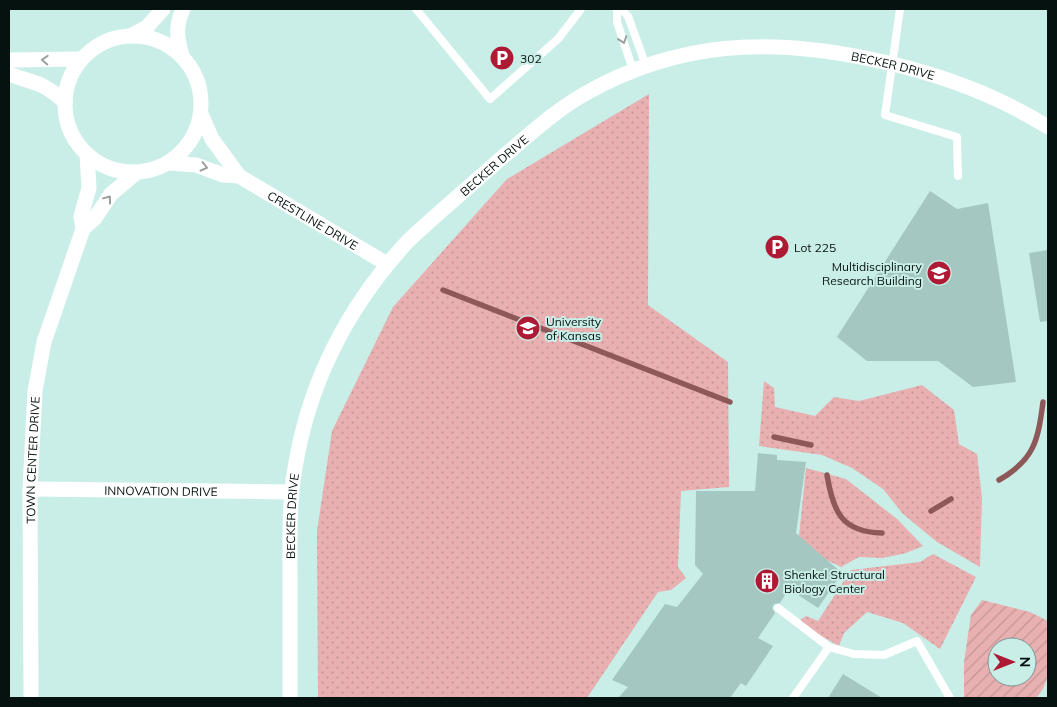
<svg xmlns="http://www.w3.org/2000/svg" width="1057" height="707" viewBox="0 0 1057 707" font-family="Mulish,sans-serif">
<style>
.grass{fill:url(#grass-dots)}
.garden{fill:url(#garden-furrows);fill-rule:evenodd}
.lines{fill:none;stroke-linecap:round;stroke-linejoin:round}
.stream{stroke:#8e5859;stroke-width:5.5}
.building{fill:#a4c7c2}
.service{stroke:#fff;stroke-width:8}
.minor{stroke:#fff;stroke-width:15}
.oneway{stroke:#9ba09f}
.labels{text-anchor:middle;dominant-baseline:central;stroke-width:4;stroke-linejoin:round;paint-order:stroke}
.poi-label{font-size:12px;fill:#051210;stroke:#c9eee8;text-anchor:start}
.street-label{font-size:12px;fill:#051210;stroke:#c9eee8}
</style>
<defs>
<pattern id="grass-dots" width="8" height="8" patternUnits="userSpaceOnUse" patternTransform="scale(1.25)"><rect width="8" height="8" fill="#e8b0b0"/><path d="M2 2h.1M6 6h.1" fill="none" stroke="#c69696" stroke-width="1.8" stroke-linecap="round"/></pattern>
<pattern id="garden-furrows" width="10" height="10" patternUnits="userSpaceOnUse" patternTransform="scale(1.25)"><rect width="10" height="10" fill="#e8b0b0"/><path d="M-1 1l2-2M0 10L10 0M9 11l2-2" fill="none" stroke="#c69696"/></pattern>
</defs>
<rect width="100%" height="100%" fill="#c9eee8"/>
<path class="grass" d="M 649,94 L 648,305 L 728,362 L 729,487 L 681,491 L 678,567 L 686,578 L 671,590 L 658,592 L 587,698 L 318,698 L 317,531 L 332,431 L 393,307 L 507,179 Z
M 764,381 L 774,388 L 775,407 L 815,416 L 834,397 L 859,401 L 922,385 L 954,410 L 959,444 L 977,454 L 982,498 L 980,567 L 937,542 L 903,514 L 883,489 L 852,468 L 822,455 L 759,446 Z
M 806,468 L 846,479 L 897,519 L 923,546 L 906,553 L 883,558 L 859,557 L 841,567 L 798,546 Z
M 933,554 L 976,577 L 940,649 L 903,623 L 867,612 L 844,633 L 839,646 L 797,622 L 806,616 L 818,621 L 851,570 L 920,562 Z"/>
<path class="garden" d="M 982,600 L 1030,612 L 1048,621 C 1048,646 1055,680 1036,698 L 964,698 L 964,662 L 971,615 ZM 997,647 L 1027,647 L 1027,677 L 997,677 Z"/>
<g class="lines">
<path class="stream" d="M 443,290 L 730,402
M 774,437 L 811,445
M 827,475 C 833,511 841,532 882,533
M 999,480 C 1034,460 1038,441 1043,402
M 931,511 L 951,499"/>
</g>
<path class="building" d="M 930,191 L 957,209 L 988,203 L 1016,382 L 973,387 L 938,361 L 867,361 L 837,337 Z
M 1048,250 L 1048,321 L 1040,322 L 1029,253 Z
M 758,453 L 777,455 L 777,460 L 806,462 L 796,533 L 842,573 L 818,608 L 789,589 L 780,603 L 774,604 L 772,608 L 775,613 L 758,638 L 773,646 L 746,686 L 741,683 L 730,698 L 618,698 L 628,687 L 612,680 L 665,604 L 677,607 L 703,574 L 695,565 L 696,491 L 755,491 Z
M 843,674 L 882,698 L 828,698 Z"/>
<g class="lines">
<path class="service" d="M 416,9 L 490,99 L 558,39 L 581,9
M 617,9 L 617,22 L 633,70
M 621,9 L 628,16 L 646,66
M 900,9 L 885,115 L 957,137 L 958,176
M 778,608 L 829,647 L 793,698
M 829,647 L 854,654 L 884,655 L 917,641 L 950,698"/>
<g class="minor">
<path d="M 132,35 L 147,27 L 163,9"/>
<circle cx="133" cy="104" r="68"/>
<path d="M 182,56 C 177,38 175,27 183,9"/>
<path d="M 9,60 L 81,59"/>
<path d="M 9,74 C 35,84 42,81 65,102"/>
<path d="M 201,114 L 212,139 L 239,176"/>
<path id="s1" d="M 168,163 L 196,165 L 223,175 L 239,176 L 387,264"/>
<path d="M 83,229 L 95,218 L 111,194 L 136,173"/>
<path id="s2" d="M 30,489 L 292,492"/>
<path id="s3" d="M 31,698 L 30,489 L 35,391 L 44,342 L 83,229 L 81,216 L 89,188 L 87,155"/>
<path id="s4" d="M 290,698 C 290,657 290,615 290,573 C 290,539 289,502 295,468 C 309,382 349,305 408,241 C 437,214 468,188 498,161 C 527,137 555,110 588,92 C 680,41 768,38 870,59 C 934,72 992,92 1048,127"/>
</g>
</g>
<defs><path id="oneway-chevron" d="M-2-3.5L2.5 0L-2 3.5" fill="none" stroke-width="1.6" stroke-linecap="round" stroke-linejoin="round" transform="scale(1.25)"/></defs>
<g class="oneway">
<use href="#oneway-chevron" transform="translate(623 40) rotate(71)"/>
<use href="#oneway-chevron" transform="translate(45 60) rotate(-177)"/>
<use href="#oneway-chevron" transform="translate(204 167) rotate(14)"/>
<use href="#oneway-chevron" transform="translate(108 199) rotate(-53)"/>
</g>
<defs>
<symbol id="parking-disc" viewBox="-11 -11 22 22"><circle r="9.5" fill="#ae1934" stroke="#c9eee8"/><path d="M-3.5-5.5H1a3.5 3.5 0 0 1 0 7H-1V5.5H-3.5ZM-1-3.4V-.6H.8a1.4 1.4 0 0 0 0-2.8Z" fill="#fff"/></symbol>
<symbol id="university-disc" viewBox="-11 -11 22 22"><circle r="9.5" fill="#ae1934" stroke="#c9eee8"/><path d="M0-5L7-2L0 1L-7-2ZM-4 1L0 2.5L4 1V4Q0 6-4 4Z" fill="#fff"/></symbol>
<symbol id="building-disc" viewBox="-11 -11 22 22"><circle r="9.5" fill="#ae1934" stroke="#c9eee8"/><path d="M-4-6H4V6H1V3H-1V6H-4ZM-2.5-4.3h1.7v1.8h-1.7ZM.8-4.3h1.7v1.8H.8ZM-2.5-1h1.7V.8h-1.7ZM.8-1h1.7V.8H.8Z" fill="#fff"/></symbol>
</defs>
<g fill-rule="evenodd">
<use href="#parking-disc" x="488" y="44" width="28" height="28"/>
<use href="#parking-disc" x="763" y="233" width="28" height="28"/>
<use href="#university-disc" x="925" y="259" width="28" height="28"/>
<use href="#university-disc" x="514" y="314" width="28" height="28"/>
<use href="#building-disc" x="753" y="567" width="28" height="28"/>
</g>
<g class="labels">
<g class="poi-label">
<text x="520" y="58">302</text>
<text x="794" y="247">Lot 225</text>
<text x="922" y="266" text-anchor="end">Multidisciplinary<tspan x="922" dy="14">Research Building</tspan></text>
<text x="546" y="321">University<tspan x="546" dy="14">of Kansas</tspan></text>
<text x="784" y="574">Shenkel Structural<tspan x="784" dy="14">Biology Center</tspan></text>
</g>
<g class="street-label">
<text stroke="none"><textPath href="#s4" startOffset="1036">BECKER DRIVE</textPath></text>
<text stroke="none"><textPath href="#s4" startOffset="602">BECKER DRIVE</textPath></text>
<text stroke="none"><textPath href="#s1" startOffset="159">CRESTLINE DRIVE</textPath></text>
<text stroke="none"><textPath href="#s3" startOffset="238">TOWN CENTER DRIVE</textPath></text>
<text stroke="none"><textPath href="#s2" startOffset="131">INNOVATION DRIVE</textPath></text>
<text stroke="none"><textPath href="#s4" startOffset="182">BECKER DRIVE</textPath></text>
</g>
</g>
<rect width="1057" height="707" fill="none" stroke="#051210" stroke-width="20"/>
<g transform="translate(1012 662) rotate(90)"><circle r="24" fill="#c9eee8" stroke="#7b9692"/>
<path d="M0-4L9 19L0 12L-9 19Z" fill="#ae1934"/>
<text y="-8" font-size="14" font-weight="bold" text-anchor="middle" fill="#051210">N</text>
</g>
</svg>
